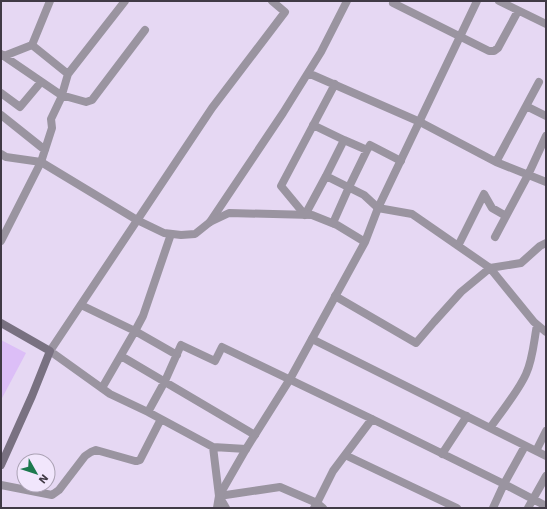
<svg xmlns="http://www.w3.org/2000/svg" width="547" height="509" viewBox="0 0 547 509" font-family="'Work Sans',sans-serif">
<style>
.green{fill:#dcbef7}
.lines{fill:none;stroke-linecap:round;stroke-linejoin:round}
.minor{stroke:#9a94a0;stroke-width:8}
.tertiary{stroke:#9a94a0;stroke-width:8}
.secondary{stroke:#797181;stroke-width:8}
</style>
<rect width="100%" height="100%" fill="#e6d8f3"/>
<path class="green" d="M 1,340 L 26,353 L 1,400 Z"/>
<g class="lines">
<path class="minor" d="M 50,1 L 32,45 L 68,74
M 499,1 L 546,24
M 393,3 L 489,51 L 494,51 L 498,48 L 518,11
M 1,54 L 61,95 L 86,102 L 92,100 L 145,30
M 1,56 L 4,56 L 32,45
M 308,73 L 420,122 L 496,162
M 539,82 L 496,162 L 546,182
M 335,84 L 281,186 L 305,215 L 326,176 L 344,140 L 367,150 L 370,145 L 401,161
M 1,93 L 20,107 L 41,82
M 526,106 L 546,116
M 1,115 L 45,150
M 313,125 L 344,140
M 326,176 L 364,195 L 378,208 L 412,214 L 490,268 L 534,322 L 546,332
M 210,222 L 283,113 L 321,52 L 347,1
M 333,223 L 349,187 L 367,150
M 495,237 L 528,175 L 546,136
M 1,241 L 41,162 L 52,128 L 51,119 L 61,98 L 68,74 L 125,1
M 458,246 L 484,194 L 492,208 L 506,216
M 335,296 L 416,343 L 434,322 L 461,292 L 490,268 L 521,263 L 540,246 L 546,243
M 81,305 L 135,331 L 177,355
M 312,339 L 546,456
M 121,356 L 255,435
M 102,388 L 135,331 L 143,316 L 171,234
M 148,412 L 165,381 L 181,345 L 215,361 L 222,347 L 372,419 L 504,484 L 546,506
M 490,428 C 501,412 518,392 526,374 C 533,359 534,340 537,325
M 213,447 L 246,449
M 536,451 L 546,431
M 442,454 L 467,416
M 345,455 L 457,508
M 1,485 L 52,495 L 59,490 L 85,456 L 91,452 L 96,450 L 135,461 L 137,461 L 140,460 L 161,419
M 219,496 L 280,487 L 317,503 L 323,508
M 226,508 L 219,496 L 213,447 L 148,412 L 110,394 L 50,351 L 212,108 L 285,12 L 272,1
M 314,508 L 317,503 L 333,471 L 372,419
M 493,508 L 504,484 L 525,446
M 528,508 L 546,476"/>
<path class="tertiary" d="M 1,154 L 6,157 L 41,162 L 137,220 L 164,233 L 181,235 L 195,234 L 210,222 L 229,213 L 312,215 L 337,225 L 365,242
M 217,508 L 219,496 L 246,449 L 290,379 L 365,242 L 378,208 L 477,1"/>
<path class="secondary" d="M 1,323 L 50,351 L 32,396 L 1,465"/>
</g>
<rect width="547" height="509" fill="none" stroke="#403a45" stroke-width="4"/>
<g transform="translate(36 473) rotate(129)"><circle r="19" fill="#f1e6fc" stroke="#aaa1b3"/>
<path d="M0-3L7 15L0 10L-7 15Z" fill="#1c794e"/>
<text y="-6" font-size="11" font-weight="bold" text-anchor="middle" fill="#403a45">N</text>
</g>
</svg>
